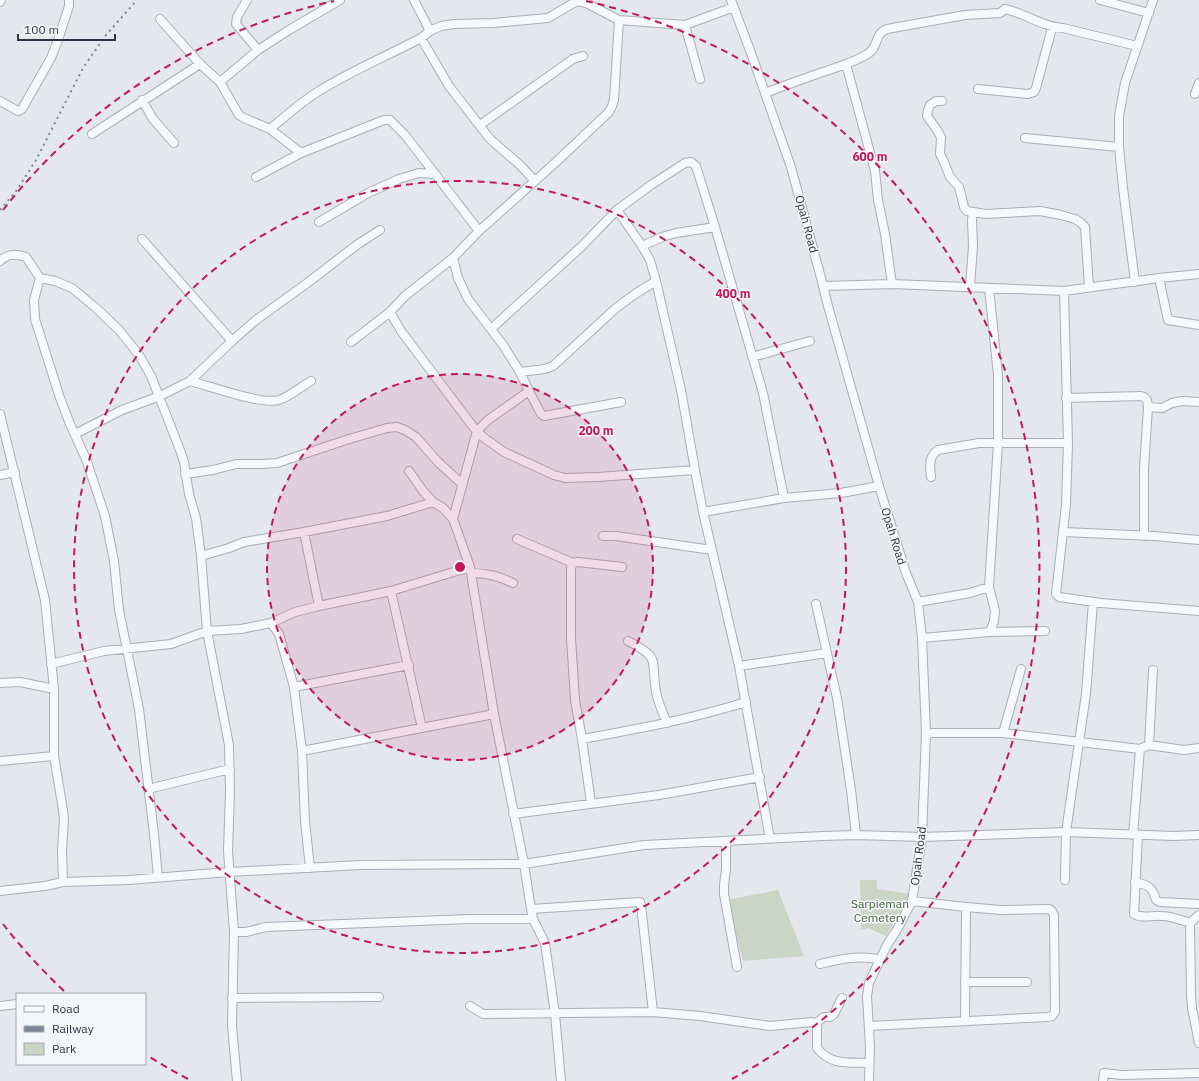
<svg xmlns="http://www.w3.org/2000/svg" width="1199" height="1081" viewBox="0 0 1199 1081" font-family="'IBM Plex Sans',sans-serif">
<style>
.green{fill:#c9d6c5}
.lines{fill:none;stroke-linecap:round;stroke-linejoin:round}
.minor-casing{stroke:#a9aeb7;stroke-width:10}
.minor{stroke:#f7f8fa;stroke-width:8}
.rail{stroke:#7d8696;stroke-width:2;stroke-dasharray:2 4;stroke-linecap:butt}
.ring{fill:none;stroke:#c2185b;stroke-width:2;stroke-dasharray:7 5}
.labels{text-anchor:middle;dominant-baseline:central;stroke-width:3;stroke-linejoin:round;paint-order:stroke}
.street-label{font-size:12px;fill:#2b3445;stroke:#f4f6f9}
.park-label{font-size:12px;fill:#3f6138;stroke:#f4f6f9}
.centre{fill:#c2185b;stroke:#f4f6f9;stroke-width:2}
.ring-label{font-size:12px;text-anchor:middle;font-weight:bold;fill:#c2185b;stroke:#f4f6f9;stroke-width:3;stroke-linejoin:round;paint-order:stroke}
</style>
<rect width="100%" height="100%" fill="#e4e7ec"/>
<path class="green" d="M 860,880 L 877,880 L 877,889 L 911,894 L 886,936 L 868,928 L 861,930 Z
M 778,890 L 804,956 L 743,961 L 727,900 Z"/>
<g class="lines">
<defs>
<path id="minor" d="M 247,0 L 237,17 L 236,24 L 258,50
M 414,0 L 430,31
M 731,0 L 751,53 L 791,167 L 821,278 L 828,306 L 879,486 L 906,573 L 918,602 L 922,638 L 926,733 L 922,837 L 912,901 L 898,928 L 887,945 L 869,983 L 867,996 L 870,1047 L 869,1081
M 1100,0 L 1149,13
M 0,2 L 1,0
M 734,7 L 685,25 L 619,20 L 614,100 L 612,106 L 609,112 L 555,163 L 479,231 L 453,258 L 405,296 L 390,312 L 401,331 L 474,428 L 483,437 L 504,452 L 554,475 L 565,478 L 598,477 L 695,470 L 703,512 L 739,666 L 770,839
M 160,19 L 200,64
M 685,25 L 700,79
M 421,38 L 449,86 L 490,139 L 520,165 L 535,181
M 846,64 L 875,171 L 878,200 L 885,234 L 892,284
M 220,82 L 258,50 L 289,30 L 340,0
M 978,89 L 1028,94 L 1034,92 L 1036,88 L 1052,28
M 765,93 C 786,85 808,77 829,70 C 842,65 858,61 869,53 C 879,46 874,34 887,29 L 965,15 L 1000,13 L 1005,9 C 1025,13 1042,27 1063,28 L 1137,46
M 1195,94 L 1199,83
M 142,100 L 153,119 L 174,143
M 0,101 L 18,111 L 22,109 L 51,58 L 58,40 L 69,6 L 69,0
M 942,101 L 936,101 L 930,105 L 928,110 L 927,116 L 937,130 L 941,137 L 940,154 L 944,162 L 950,177 L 959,187 L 964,207 L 967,211 L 986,214 L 1040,211 L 1061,215 L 1075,219 L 1080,222 L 1085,227 L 1089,287
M 480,125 L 573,59 L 583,56
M 270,129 C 286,116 301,102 319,91 C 351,71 387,56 421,38 L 430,31 L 441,26 L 454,24 L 493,23 L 548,18 L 577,1 L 586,3 L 619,20
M 92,134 L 200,64 L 220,82 L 239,115 L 244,118 L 270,129 L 301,153
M 1025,138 L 1119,147
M 256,177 L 301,153 L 384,120 L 390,120 L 405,135 L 479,231
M 617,210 L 651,185 L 685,163 L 691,162 L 696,166 L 715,227
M 319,222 L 368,193 L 399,179 L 419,173 L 434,174
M 142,239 L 232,341
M 642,246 L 662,237 L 676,233 L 715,227 L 763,393 L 784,498
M 0,261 C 9,253 15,254 26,257 L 40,278
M 1159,278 L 1168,320 L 1199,325
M 1135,282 L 1123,188 L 1119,147 L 1119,116 L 1125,83 L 1153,0
M 823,286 L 892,284 L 1064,291 L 1159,278 L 1199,274
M 970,287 L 973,246 L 972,220 L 973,212
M 989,288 L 998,375 L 998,443 L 989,587 L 995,611 L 994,621 L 990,632
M 1064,291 L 1068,443 L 1066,505 L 1056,594 L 1059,597 L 1101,603 L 1199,611
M 491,329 L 581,247 L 617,210 L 642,246 L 650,260 L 656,281 L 681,390 L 695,470
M 351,342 L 390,312
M 752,357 L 810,341
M 520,372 L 545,369 L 553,366 L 616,308 L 635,294 L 656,281
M 190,381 C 210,386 261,405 279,400 C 289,397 302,386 311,381
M 529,391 L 541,414 L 544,416 L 621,402
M 1066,398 L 1141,396 L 1144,397 L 1147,400 L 1148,407 L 1144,469 L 1144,536
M 1148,407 L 1162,408 L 1172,403 L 1182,401 L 1199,402
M 0,414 L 45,600 L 54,689 L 54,756 L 62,804 L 64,818 L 62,851 L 63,882
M 75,434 L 122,410 L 160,396 L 190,381 L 232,341 L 256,320 L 306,284 L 358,244 L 380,230
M 409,471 L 423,491 L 433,502 L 443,508 L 453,519 L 470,567 L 494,714 L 524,864 L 531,909 L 533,919 L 545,943 L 555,1014 L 561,1081
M 185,474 L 213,470 L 236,464 L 263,464 L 277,463 L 349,439 L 387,428 L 397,427 L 405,430 L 416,437 L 438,462 L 462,484
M 0,475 L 15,472
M 931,477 C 930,466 928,457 938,450 L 979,443 L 1068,443
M 703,512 L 784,498 L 841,493 L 879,486
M 453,519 L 477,431 L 488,420 L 529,391 L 520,372 L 503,345 L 468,299 L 458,278 L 453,258
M 304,532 L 319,606
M 1064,532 L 1154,536 L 1199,540
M 603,536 L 616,536 L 712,550
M 517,539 L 573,563
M 201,556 L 229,548 L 244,542 L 304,532 L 387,516 L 433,502
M 471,573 C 487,573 498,576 513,583
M 391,591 L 422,728
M 918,602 L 970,593 L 989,587
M 816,604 L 837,698 L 851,790 L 856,835
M 271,623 L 279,634 L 294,687 L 302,751 L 305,821 L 310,868
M 922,638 L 990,632 L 1045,631
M 628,641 C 662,659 650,658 656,691 C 657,701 663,713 667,723
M 51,664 L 104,651 L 171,644 L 207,631 L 241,629 L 271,623 L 295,612 L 319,606 L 391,591 L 470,567
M 739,666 L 827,653
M 0,683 L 20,682 L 54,689
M 294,687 L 409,665
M 926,733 L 1003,733 L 1140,749 L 1149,745 L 1184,750 L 1199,748
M 1003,733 L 1021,669
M 582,739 C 638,729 691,719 746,702
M 1149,745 L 1153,670
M 302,751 L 494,714
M 0,761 L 54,756
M 148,789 L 230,769
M 591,803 L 582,739 L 575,700 L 571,638 L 571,568 L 573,563 L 578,562 L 622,567
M 513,814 L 659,795 L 760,777
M 1133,835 L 1140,749
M 1138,835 L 1134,914 C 1142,919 1152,915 1162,916 C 1171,916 1181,920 1190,923
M 726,841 L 726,869 L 724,885 L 724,894 L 737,967
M 158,877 L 154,834 L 139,709 L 119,610 L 114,561 L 105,516 L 86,459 L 70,424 L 60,398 L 35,319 L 34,300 L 40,278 L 55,281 L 72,288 L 96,308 L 119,330 L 139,355 L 151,376 L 180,450 L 184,462 L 189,494 L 196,518 L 201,556 L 207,631 L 229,745 L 230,792 L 228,851 L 234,932 L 232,1026 L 237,1081
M 1065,880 L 1066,832 L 1086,694 L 1093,602
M 1135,882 C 1148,885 1152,886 1156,900 L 1160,902 L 1199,904
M 0,891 L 45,886 L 63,882 L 128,880 L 229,872 L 360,865 L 524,864 L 644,845 L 823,836 L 856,835 L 922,837 L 1066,832 L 1174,836 L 1199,835
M 912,901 L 966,907 L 965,1020
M 531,909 L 640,902 L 641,905 L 653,1012
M 1199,915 L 1190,923 L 1191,996 L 1192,1008 L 1199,1043
M 234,932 L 246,932 L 266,927 L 469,919 L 533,919
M 820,964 C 841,959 858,955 879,959
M 965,982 L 1027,982
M 232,998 L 379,997
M 0,1006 L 17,1004
M 470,1006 L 483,1014 L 653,1012 L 700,1016 L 770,1026 L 812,1022 L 817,1025 L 817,1048 C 831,1066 849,1062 869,1063
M 815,1024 L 824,1017 L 830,1017 L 834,1014 L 842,998
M 869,1026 L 1048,1017 L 1052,1016 L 1055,1012 L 1054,915 L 1052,911 L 1049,909 L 1001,910 L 966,907
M 1103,1081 L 1104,1073 L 1121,1075 L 1199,1073"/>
</defs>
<use href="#minor" class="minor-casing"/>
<use href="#minor" class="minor"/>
<path class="rail" d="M 0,210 L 17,190 L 36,160 L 83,68 L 106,35 L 137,0"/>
</g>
<circle cx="460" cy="567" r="193" fill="#c2185b" fill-opacity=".12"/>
<g class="ring">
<circle cx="460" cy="567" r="193"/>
<circle cx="460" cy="567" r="386"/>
<path d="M188 1079A580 580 0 0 1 148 1056M64 991A580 580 0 0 1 3 924M3 210A580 580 0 0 1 334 1M586 1A580 580 0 0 1 732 1079"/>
</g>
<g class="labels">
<g class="street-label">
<text transform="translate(807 224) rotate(75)">Opah Road</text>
<text transform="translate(894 536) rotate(73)">Opah Road</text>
<text transform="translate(918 856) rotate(-83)">Opah Road</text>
</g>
<g class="park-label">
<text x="880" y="903">Sarpieman<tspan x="880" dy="14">Cemetery</tspan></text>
</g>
</g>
<circle cx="460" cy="567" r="6" class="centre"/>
<g class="ring-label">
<text x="870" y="161">600 m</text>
<text x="733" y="298">400 m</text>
<text x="596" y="435">200 m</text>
</g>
<rect x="16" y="993" width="130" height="72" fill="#f4f6f9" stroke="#a4a8b1"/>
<rect x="24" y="1006" width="20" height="6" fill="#f7f8fa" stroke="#a4a8b1"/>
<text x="52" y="1013" font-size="12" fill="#2b3445">Road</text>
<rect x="24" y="1026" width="20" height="6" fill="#7d8696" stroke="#a4a8b1"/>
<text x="52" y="1033" font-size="12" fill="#2b3445">Railway</text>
<rect x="24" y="1043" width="20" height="12" fill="#c9d6c5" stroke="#a4a8b1"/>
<text x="52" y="1053" font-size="12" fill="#2b3445">Park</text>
<path d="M18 34v6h97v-6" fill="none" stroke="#2b3445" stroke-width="2"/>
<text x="24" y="34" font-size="12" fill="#2b3445" stroke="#f4f6f9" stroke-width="3" paint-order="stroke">100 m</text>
</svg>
